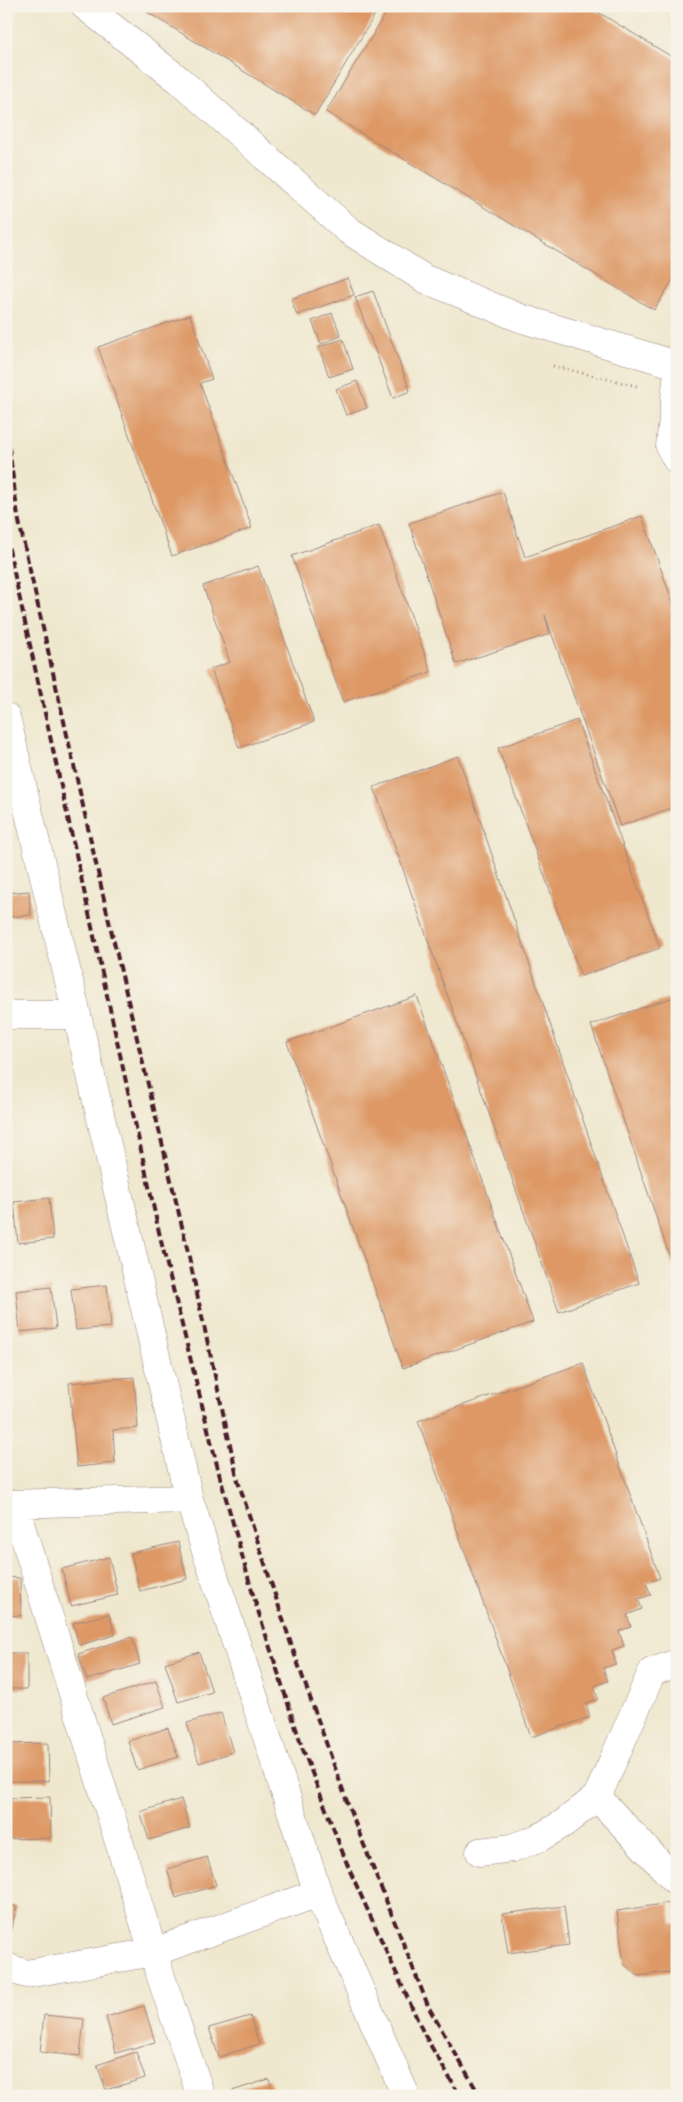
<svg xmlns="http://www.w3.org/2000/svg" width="683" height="2102" viewBox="0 0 683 2102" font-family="Mali,sans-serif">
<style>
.building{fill:#dd9865}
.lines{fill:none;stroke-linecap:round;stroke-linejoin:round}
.minor-casing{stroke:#9c847d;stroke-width:29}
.path{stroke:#9c847d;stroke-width:3;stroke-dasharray:1 4;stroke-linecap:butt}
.minor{stroke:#fff;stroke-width:28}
.rail{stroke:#4a1f2b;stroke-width:4;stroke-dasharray:8 4;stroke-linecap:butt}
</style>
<rect width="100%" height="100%" fill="#f7f3e8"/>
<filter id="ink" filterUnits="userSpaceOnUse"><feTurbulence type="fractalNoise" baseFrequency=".02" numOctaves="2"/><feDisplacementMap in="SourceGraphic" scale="10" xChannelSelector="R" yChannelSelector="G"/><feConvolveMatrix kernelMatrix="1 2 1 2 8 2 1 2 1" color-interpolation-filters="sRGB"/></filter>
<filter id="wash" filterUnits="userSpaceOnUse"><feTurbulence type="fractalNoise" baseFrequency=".0096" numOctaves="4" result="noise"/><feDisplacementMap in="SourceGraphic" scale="20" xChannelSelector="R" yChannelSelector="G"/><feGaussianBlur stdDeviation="1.12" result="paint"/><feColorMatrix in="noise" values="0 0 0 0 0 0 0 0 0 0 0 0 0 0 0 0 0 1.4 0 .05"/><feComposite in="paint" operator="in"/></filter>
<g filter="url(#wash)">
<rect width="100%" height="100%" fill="#efe8cf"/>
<g id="blocks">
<path class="building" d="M 148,6 L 380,6 L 315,115 L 147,12 Z
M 390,6 L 588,6 L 677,60 L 677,273 L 654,310 L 326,112 Z
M 348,278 L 354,295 L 297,315 L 291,299 Z
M 373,291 L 410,391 L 393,398 L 355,297 Z
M 332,313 L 341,336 L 321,344 L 312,321 Z
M 190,315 L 212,379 L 200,383 L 252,528 L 172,556 L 98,347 Z
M 343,339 L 353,369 L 329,377 L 319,347 Z
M 357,381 L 367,408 L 346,415 L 336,389 Z
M 503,492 L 525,557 L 642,516 L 677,614 L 677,806 L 620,826 L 545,615 L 550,634 L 456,664 L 409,523 Z
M 379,525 L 431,672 L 343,702 L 292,556 Z
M 258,566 L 314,722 L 239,748 L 211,669 L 230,662 L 203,586 Z
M 577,720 L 660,948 L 581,976 L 498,748 Z
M 458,756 L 639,1283 L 559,1312 L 374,787 Z
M 29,891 L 31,915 L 6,917 L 6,893 Z
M 417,996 L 533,1322 L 403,1368 L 287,1042 Z
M 677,996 L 677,1275 L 676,1275 L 591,1025 Z
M 49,1198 L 53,1239 L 18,1243 L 14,1202 Z
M 107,1285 L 111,1327 L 76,1330 L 71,1289 Z
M 51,1287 L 56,1328 L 20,1332 L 16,1291 Z
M 583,1363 L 660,1578 L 646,1583 L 651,1595 L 638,1599 L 642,1609 L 627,1615 L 631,1627 L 619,1631 L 624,1646 L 612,1650 L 616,1664 L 603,1668 L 608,1681 L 594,1686 L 598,1699 L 586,1703 L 590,1717 L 531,1737 L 418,1421 Z
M 134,1377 L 138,1428 L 113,1430 L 115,1463 L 77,1467 L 69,1383 Z
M 178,1542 L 187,1579 L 140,1591 L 131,1553 Z
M 109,1557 L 118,1595 L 71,1606 L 62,1569 Z
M 6,1577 L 20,1578 L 21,1616 L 6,1615 Z
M 109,1614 L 115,1635 L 79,1645 L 73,1623 Z
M 132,1637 L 140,1664 L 87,1680 L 78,1654 Z
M 199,1652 L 212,1692 L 178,1702 L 165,1663 Z
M 6,1653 L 27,1653 L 27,1689 L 6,1689 Z
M 156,1681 L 165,1707 L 111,1724 L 103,1698 Z
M 221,1713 L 233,1752 L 199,1763 L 187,1723 Z
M 168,1728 L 178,1757 L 137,1770 L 128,1741 Z
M 48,1743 L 49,1781 L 6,1781 L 6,1744 Z
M 50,1797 L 51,1838 L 6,1839 L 6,1798 Z
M 181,1799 L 190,1828 L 149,1840 L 140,1812 Z
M 207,1857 L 216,1885 L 176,1898 L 167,1869 Z
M 669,1903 L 672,1924 L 677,1923 L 677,1971 L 638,1976 L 624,1964 L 617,1911 Z
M 6,1904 L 17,1907 L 7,1943 L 6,1943 Z
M 564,1906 L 569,1945 L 508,1953 L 502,1914 Z
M 144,2006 L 155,2042 L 116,2053 L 106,2017 Z
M 44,2015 L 84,2019 L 80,2056 L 40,2052 Z
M 250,2016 L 259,2044 L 219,2057 L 209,2028 Z
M 136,2052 L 145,2078 L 106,2090 L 97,2065 Z
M 269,2079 L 274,2096 L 231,2096 L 229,2092 Z"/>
</g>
</g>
<g filter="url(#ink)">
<use href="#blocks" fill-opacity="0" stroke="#9c847d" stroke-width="1"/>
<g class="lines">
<defs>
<path id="minor" d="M 85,6 L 179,80 L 348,230 L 425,279 L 520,318 L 677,365
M 677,380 L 670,447 L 677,460
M 6,717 L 77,1015
M 6,1015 L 77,1015 L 189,1499 L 318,1893 L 154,1952 L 26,1974 L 6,1967
M 6,1504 L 189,1499
M 14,1504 L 160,1974 L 201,2096
M 597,1797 L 677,1882
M 480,1852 L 512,1848 L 539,1838 L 564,1823 L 597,1797 L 652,1672 L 677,1663
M 318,1893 L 406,2096"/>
</defs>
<use href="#minor" class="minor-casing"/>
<path class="path" d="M 553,366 L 637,386"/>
<use href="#minor" class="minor"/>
<path class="rail" d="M 6,424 L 18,517 L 108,917 L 185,1239 L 238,1481 L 292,1647 L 350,1810 L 429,2008 L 480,2096
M 6,536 L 161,1241 L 220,1477 L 254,1598 L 302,1747 L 349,1869 L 424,2034 L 460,2096"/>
</g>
</g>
<rect width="683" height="2102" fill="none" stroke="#f7f3e8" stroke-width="25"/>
</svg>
